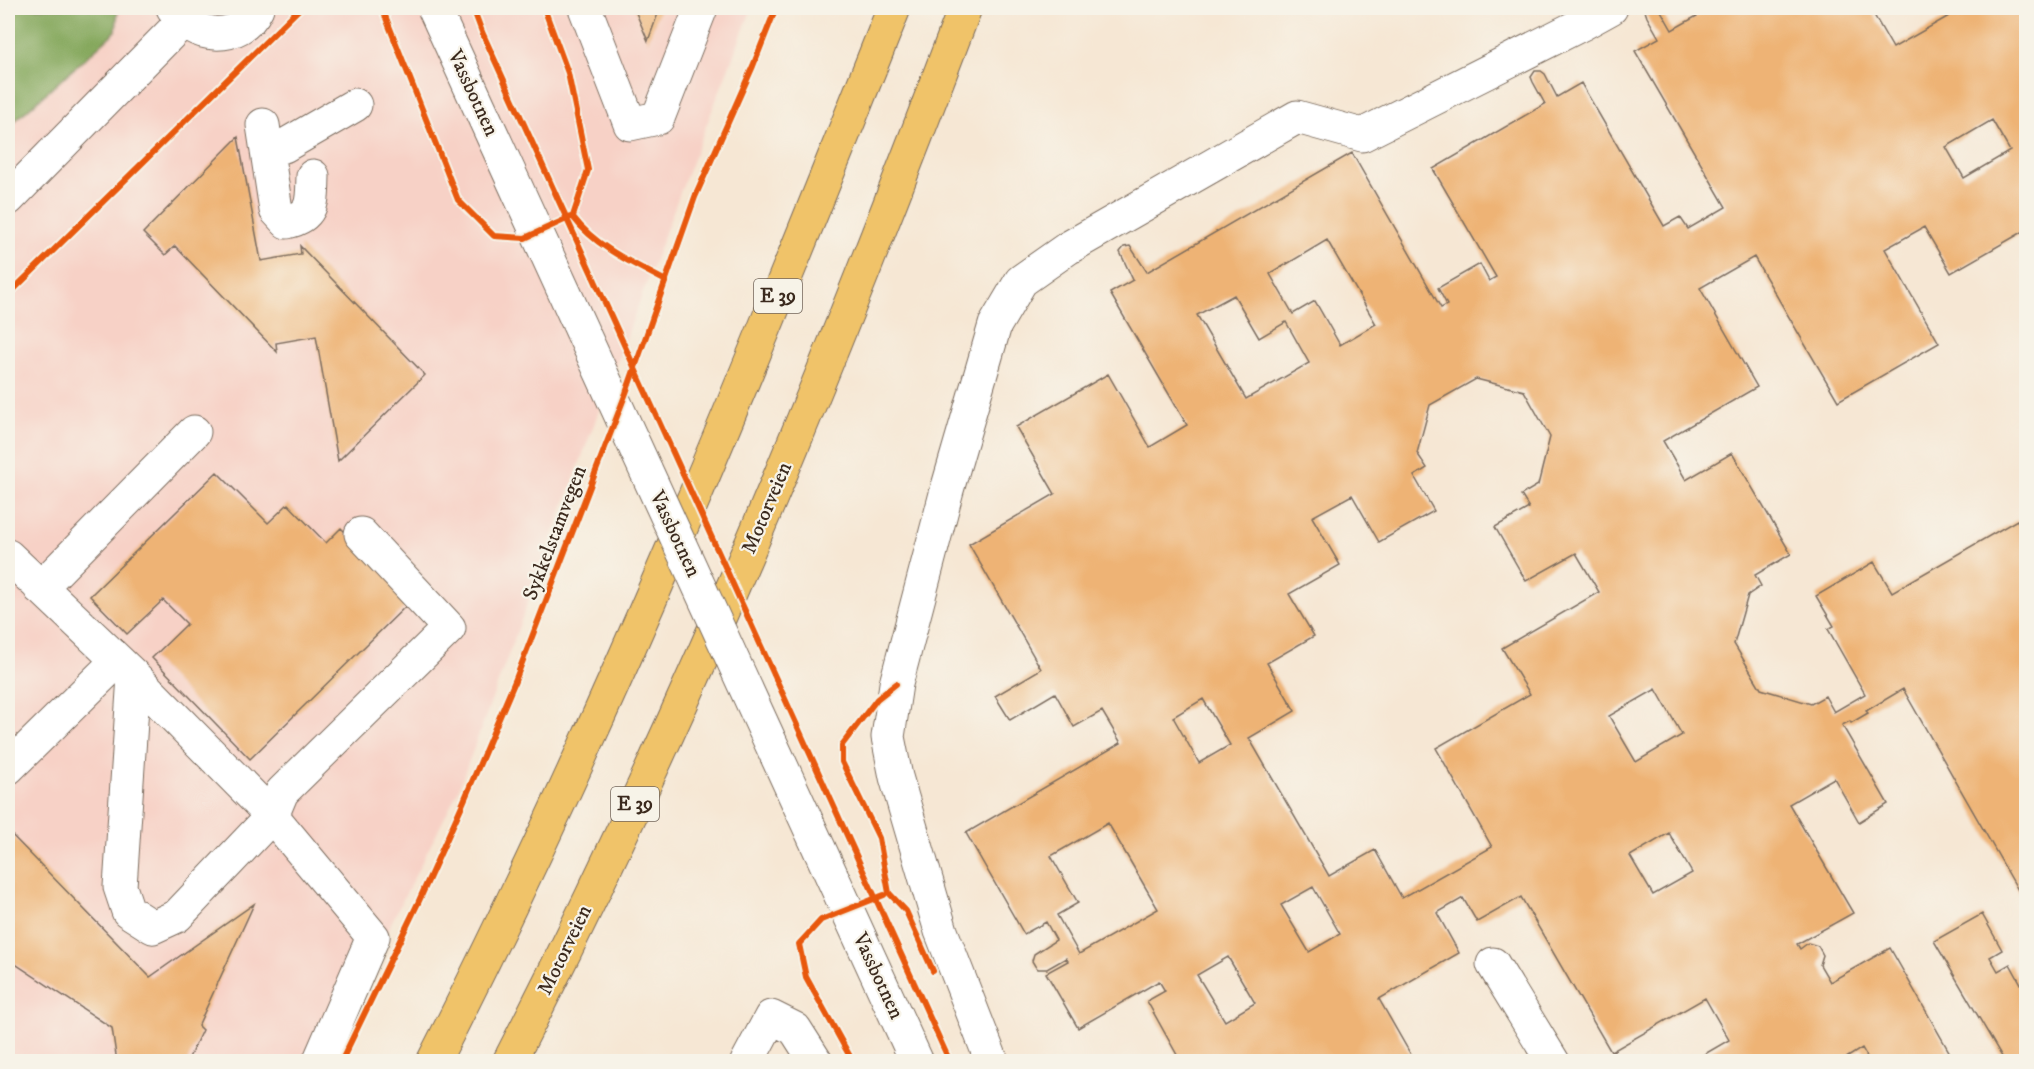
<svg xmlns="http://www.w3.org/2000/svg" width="2034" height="1069" viewBox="0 0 2034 1069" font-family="'IM FELL DW Pica',serif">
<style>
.built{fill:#f7d1c6}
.forest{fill:#84a75c;stroke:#60683d;stroke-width:1.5}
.building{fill:#eeb374;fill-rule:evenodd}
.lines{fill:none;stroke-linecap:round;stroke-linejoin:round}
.minor-casing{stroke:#7c6c5e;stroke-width:35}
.highway-casing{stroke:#7c6c5e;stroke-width:35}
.minor{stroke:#fff;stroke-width:33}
.highway{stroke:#f0c369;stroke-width:33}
.minor-bridge-casing{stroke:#7c6c5e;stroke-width:35;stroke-linecap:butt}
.minor-bridge{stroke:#fff;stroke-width:33}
.cycleway-casing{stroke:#f7f3e8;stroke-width:10}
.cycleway{stroke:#e8590c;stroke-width:6}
.labels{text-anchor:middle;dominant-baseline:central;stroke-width:4.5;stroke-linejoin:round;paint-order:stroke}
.shield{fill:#f7f3e8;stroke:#73665b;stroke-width:1.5}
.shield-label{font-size:20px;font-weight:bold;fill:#3b2a1e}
.street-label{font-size:21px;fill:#3b2a1e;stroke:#f7f3e8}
</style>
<rect width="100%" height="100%" fill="#f7f3e8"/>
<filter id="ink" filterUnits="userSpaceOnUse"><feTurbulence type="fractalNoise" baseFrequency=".0167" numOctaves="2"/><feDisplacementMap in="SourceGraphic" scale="12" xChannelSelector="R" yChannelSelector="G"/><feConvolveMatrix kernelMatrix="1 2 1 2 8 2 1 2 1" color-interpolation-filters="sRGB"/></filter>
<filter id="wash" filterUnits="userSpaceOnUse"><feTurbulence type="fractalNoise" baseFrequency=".008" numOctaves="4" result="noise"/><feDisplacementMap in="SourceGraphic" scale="24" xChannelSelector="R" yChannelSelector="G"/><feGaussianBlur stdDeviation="1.35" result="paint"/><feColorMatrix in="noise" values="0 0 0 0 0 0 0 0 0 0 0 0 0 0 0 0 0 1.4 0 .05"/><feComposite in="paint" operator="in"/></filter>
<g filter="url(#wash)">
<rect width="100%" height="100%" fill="#f6e7d4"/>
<path class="built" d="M 8,8 L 752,8 L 681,190 L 457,793 L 321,1061 L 8,1061 Z"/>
<path class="forest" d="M 8,8 L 118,8 L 116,31 L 8,127 Z"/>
<g id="blocks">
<path class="building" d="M 634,8 L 660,8 L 648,41 Z
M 1647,8 L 1660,9 L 1672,30 L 1711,8 L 1870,8 L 1893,48 L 1949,16 L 1943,8 L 2026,8 L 2026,230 L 1951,273 L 1924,227 L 1885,249 L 1939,343 L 1838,401 L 1754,257 L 1700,288 L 1757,387 L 1663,441 L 1686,480 L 1732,453 L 1791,554 L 1755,575 L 1761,586 L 1748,595 L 1734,644 L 1761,689 L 1811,704 L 1825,696 L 1834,712 L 1865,694 L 1828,629 L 1834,626 L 1816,596 L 1874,562 L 1892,592 L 2017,520 L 2026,536 L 2026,904 L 1903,689 L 1866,711 L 1868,713 L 1851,723 L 1850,721 L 1842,725 L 1888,804 L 1859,822 L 1834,778 L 1789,804 L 1853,913 L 1797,944 L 1800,949 L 1808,943 L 1818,946 L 1823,955 L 1820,965 L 1830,982 L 1890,948 L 1955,1062 L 1870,1062 L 1862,1048 L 1840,1062 L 1691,1062 L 1729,1040 L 1705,998 L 1611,1052 L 1521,897 L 1477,922 L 1463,898 L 1437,913 L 1459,953 L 1379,999 L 1415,1062 L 1181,1062 L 1147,1001 L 1165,991 L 1159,981 L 1078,1028 L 1046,973 L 1068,961 L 1066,958 L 1047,969 L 1038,969 L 1035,966 L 1032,961 L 1034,954 L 1056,940 L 1046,922 L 1024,934 L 966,833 L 1121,743 L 1102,711 L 1074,727 L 1055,693 L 1010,720 L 995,696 L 1041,669 L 969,544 L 1055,494 L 1016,427 L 1108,374 L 1150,447 L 1187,425 L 1110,293 L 1133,280 L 1120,252 L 1124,247 L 1130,246 L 1147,272 L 1352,153 L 1441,308 L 1447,305 L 1438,288 L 1480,264 L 1489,281 L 1496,277 L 1433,169 L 1545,104 L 1533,82 L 1531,77 L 1535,71 L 1541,71 L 1545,74 L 1557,97 L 1581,83 L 1664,226 L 1680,217 L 1688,229 L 1726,207 L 1635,51 L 1659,38 L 1647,17 L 1645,11 ZM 1992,120 L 2010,151 L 1964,178 L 1946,147 ZM 1327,240 L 1376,324 L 1340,345 L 1315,301 L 1293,314 L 1270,274 ZM 1234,295 L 1259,338 L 1286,322 L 1309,363 L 1246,399 L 1197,315 ZM 1476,379 L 1524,391 L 1550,437 L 1538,485 L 1521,495 L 1529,508 L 1495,527 L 1526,581 L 1576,553 L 1599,592 L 1502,648 L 1530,694 L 1436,748 L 1492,847 L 1402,898 L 1375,850 L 1329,876 L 1249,738 L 1295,711 L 1267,663 L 1314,636 L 1289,594 L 1340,565 L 1312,517 L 1352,495 L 1379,542 L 1434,511 L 1414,476 L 1427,468 L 1417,453 L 1430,405 ZM 1656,689 L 1682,735 L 1636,762 L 1609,716 ZM 1203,699 L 1230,745 L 1199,763 L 1173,717 ZM 1108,823 L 1158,909 L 1079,954 L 1057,915 L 1078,903 L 1051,856 ZM 1669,833 L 1692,873 L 1653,895 L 1630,856 ZM 1313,887 L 1340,934 L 1309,952 L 1281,905 ZM 1228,957 L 1255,1003 L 1225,1021 L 1197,975 Z
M 238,137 L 261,261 L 301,254 L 300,246 L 425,375 L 338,461 L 316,336 L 276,343 L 277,352 L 175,246 L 165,255 L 143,233 Z
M 217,472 L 268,523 L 288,504 L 326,543 L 341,528 L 412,600 L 250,759 L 152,658 L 187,624 L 163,600 L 127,634 L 90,596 Z
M 8,831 L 150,977 L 254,904 L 198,1026 L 202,1030 L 187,1062 L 117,1062 L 112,1028 L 8,959 Z
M 1982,914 L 2002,950 L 1990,957 L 1998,971 L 2010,964 L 2026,993 L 2026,1062 L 2005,1062 L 1934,941 Z"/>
</g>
</g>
<g filter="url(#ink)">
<use href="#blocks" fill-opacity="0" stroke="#7c6c5e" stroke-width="1.5"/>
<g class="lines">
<defs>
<path id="minor" d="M 173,8 C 191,39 240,44 257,8
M 585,8 L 630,124 L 658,118 L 701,8
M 263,125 L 276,210 L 287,222 C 315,216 312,200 313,176
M 284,146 L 355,105
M 8,199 L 183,21
M 8,556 L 134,676 L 272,816 L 373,937 L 319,1062
M 40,588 L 194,432
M 134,676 L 120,887 L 128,911 L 153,927 L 177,916 L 272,816 L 282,792 L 449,628 L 361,534
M 8,768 L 116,662
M 1493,964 L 1553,1062
M 747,1062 L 771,1017 L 795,1029 L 816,1062
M 992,1062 L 941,931 L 896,777 L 888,737 L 896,684 L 947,490 L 995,325 L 1021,281 L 1068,248 L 1297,117 L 1362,135 L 1582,24 L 1611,8"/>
<path id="highway" d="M 433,1062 C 608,720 752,364 894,8
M 509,1062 C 685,721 830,366 965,8"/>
</defs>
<use href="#minor" class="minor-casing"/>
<use href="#highway" class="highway-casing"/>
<use href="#minor" class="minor"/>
<use href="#highway" class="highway"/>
<defs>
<path id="minor-bridge" d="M 434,8 L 917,1062"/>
</defs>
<use href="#minor-bridge" class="minor-bridge-casing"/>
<use href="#minor-bridge" class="minor-bridge"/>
<defs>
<path id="cycleway" d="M 382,8 L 458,200 L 494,236 L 525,238 L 573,216 L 588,170 L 568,73 L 544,8
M 473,8 L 482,32 L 950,1062
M 573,217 C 596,247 632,263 666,281
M 8,295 L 300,8
M 896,684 L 877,699 L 842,745 L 842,762 L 879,838 L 889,893 L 906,911 L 933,971
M 341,1062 L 418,903 L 463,803 L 515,681 L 626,393 L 695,197 L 753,66 L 776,8
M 853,1062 L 806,977 L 799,944 L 821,920 L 884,895"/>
</defs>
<use href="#cycleway" class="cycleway-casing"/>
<use href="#cycleway" class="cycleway"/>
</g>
</g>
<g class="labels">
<g class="shield">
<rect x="754" y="279" width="48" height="34" rx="4.5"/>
<rect x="611" y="787" width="48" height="34" rx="4.5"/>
</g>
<g class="shield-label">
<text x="778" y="296">E 39</text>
<text x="635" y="804">E 39</text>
</g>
<g class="street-label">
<text transform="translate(473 93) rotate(65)">Vassbotnen</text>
<text transform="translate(767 508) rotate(-67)">Motorveien</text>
<text transform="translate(555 533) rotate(-69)">Sykkelstamvegen</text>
<text transform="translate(675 534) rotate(65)">Vassbotnen</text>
<text transform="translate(565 950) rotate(-64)">Motorveien</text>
<text transform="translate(878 976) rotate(65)">Vassbotnen</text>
</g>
</g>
<rect width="2034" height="1069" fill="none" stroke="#f7f3e8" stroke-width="30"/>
</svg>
